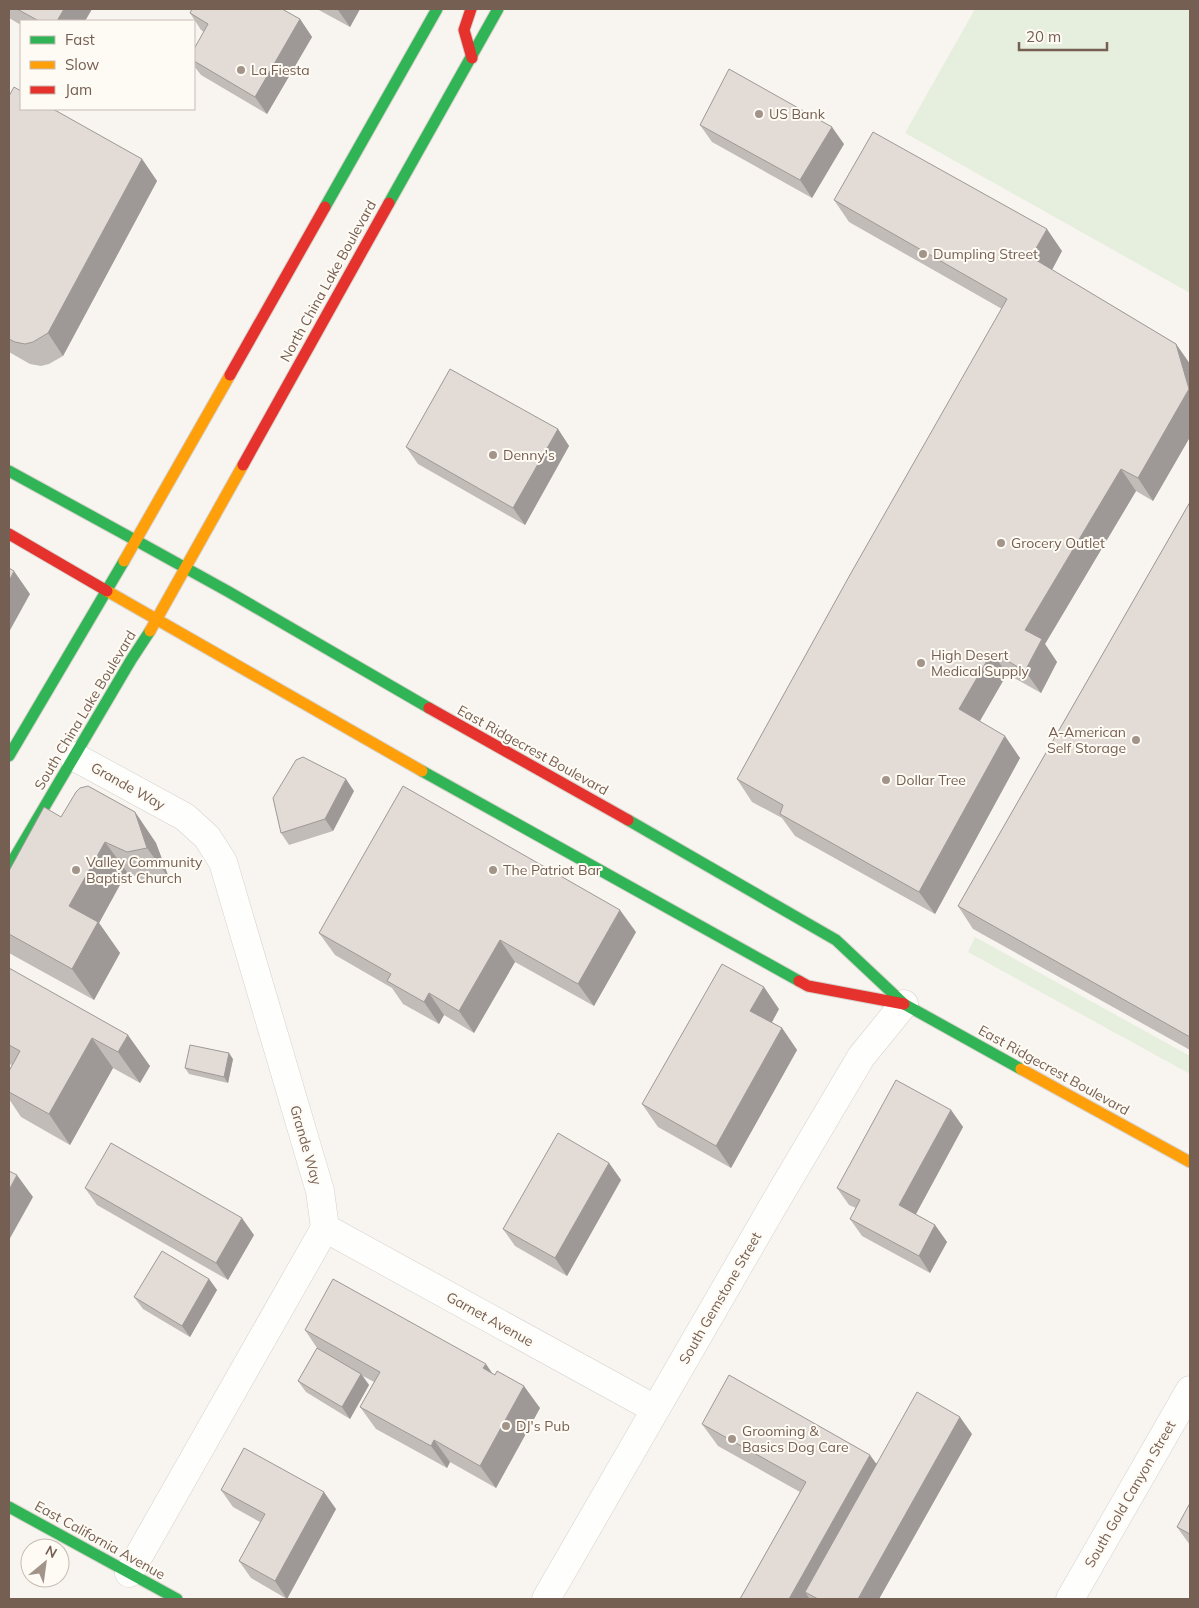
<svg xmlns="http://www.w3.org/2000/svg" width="1199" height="1608" viewBox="0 0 1199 1608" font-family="Mulish,sans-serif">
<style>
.green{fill:#e6eedd}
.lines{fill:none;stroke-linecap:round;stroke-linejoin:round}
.street-casing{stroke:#d6d1cc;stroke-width:29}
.fast-casing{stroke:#d6d1cb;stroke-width:13}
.slow-casing{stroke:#d6d1cb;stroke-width:13}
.jam-casing{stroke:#d6d1cb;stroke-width:13}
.street{stroke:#fefefd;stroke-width:28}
.fast{stroke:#30b455;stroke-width:11}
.slow{stroke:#ff9f0a;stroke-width:11}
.jam{stroke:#e5322d;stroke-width:11}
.wall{fill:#c2bcb8}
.shaded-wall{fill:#9e9996}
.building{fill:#e2dbd6;stroke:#9e9996}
.poi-dot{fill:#a3948a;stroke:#fefaf4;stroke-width:2}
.labels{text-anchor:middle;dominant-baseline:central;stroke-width:4;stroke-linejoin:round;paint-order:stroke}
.poi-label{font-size:14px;fill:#755f52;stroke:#fefaf4;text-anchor:start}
.street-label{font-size:14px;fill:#755f52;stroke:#fefaf4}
</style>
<rect width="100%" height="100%" fill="#f8f5f1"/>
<path class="green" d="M 975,9 L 1190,9 L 1190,293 L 905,133 Z
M 975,937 L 1190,1056 L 1190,1074 L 968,952 Z"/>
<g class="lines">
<defs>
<path id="street" d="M 73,756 L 185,817 L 207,837 L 223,862 L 320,1191 L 325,1228 L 129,1573
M 325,1228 L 655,1409
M 546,1599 L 773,1206 L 861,1057 L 904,1004
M 1070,1599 L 1190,1390"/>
<path id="fast" d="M 389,203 L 498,9
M 325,207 L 437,9
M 9,471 L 135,540
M 135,540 L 229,592 L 429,708
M 9,756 L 124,561
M 422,771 L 799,981
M 628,820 L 836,940 L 904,1004 L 1021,1069
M 9,867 L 131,660 L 150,631
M 9,1507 L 177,1599"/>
<path id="slow" d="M 124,561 L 230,375
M 107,591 L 422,771
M 150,631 L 243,465
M 1021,1069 L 1190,1162"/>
<path id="jam" d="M 471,9 L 464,30 L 472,58
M 230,375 L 325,207
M 243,465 L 389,203
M 9,534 L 107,591
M 429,708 L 628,820
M 799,981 L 808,986 L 904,1004"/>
</defs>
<use href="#street" class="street-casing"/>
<use href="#fast" class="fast-casing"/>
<use href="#slow" class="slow-casing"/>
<use href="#jam" class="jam-casing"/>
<use href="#street" class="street"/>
<use href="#fast" class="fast"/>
<use href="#slow" class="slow"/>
<use href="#jam" class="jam"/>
</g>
<path class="wall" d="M 9,9 L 92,9 L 85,21 L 21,21 L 21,25 L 9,18 Z
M 317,9 L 360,9 L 350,27 Z
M 190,13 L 300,19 L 312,37 L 267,114 L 201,75 L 194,66 L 194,49 L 204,32 L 201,30 Z
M 9,96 L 142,159 L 157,181 L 63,356 L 49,364 L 41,366 L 30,364 L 9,352 Z
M 700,125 L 844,144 L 812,198 L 712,142 Z
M 834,200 L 1062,251 L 1052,270 L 1176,344 L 1190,364 L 1190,437 L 1153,501 L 1136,491 L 1045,644 L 1057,662 L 1041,693 L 1007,674 L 980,721 L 1020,758 L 935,914 L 795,836 L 782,818 L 752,802 L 737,779 L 1002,309 L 849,222 Z
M 558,429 L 569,446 L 525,525 L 418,464 L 406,447 Z
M 1190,502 L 1190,1050 L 973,929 L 958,906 Z
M 354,791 L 333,831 L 289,845 L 281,833 Z
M 135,812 L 156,843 L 169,878 L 148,883 L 127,872 L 99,923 L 120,953 L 94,1000 L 9,953 L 9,871 L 61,817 Z
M 636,932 L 594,1006 L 515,962 L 474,1033 L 444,1015 L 439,1024 L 403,1004 L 392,988 L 335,955 L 319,933 Z
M 9,968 L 150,1066 L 140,1083 L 113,1068 L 70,1145 L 21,1117 L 9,1099 L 9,1071 L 12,1065 L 9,1064 Z
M 779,1009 L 772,1022 L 782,1028 L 797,1050 L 731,1168 L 658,1127 L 642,1104 Z
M 233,1059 L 228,1083 L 189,1074 L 185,1068 Z
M 951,1110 L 963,1127 L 916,1214 L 935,1225 L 947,1242 L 930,1273 L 862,1236 L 850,1219 L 856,1208 L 849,1205 L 837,1188 Z
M 609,1163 L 621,1180 L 567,1276 L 515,1246 L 503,1229 Z
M 85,1188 L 254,1235 L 228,1280 L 97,1205 Z
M 209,1279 L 217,1290 L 190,1337 L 143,1309 L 134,1297 Z
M 305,1330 L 492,1373 L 540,1408 L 496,1488 L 450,1462 L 447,1468 L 376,1429 L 360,1407 L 374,1382 L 363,1376 L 369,1385 L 350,1419 L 306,1392 L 298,1381 L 317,1348 Z
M 702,1424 L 876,1463 L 972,1434 L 879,1599 L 740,1599 L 800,1492 L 718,1446 Z
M 221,1490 L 336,1509 L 287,1599 L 251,1578 L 239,1561 L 260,1522 L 233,1507 Z
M 1190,1503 L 1190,1545 L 1177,1527 Z"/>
<path class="shaded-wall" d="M 64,9 L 92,9 L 85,21 L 57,21 Z
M 339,9 L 360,9 L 350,27 L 338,10 Z
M 300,19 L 312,37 L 267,114 L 255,97 Z
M 832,127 L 844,144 L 812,198 L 800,180 Z
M 142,159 L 157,181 L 63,356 L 48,333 Z
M 1047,229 L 1062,251 L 1047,279 L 1031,257 Z
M 1176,344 L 1190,364 L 1190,437 L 1153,501 L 1138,478 Z
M 558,429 L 569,446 L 525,525 L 513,508 Z
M 1121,469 L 1136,491 L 1045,644 L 1057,662 L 1041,693 L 1025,671 L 1025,630 Z
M 14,571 L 30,594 L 9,632 L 9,581 Z
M 992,652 L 1007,674 L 974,731 L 959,709 Z
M 1005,736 L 1020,758 L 935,914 L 919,892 Z
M 346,779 L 354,791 L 333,831 L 325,819 Z
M 135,812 L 156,843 L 169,878 L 147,848 Z
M 105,842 L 127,872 L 99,923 L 120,953 L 94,1000 L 72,969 L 69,906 Z
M 620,910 L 636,932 L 594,1006 L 578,984 Z
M 500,940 L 515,962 L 474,1033 L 459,1011 Z
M 764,987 L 779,1009 L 766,1033 L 750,1011 Z
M 429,993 L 444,1015 L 439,1024 L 424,1002 Z
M 782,1028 L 797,1050 L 731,1168 L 716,1146 Z
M 128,1035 L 150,1066 L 140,1083 L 118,1052 Z
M 92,1038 L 113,1068 L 70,1145 L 49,1114 Z
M 229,1053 L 233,1059 L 228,1083 L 224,1077 Z
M 951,1110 L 963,1127 L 911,1223 L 899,1205 Z
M 609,1163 L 621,1180 L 567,1276 L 555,1258 Z
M 17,1175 L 33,1197 L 9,1240 L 9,1190 Z
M 242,1218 L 254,1235 L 228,1280 L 216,1263 Z
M 935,1225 L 947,1242 L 930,1273 L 919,1256 Z
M 209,1279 L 217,1290 L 190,1337 L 182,1326 Z
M 486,1364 L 501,1386 L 483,1368 Z
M 361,1374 L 369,1385 L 350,1419 L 342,1407 Z
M 524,1386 L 540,1408 L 496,1488 L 480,1466 Z
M 960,1417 L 972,1434 L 879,1599 L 858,1599 Z
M 434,1440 L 450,1462 L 447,1468 L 431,1446 Z
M 870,1455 L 886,1477 L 805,1592 L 810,1599 L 789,1599 Z
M 324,1492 L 336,1509 L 287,1599 L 275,1581 Z"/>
<path class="building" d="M 17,9 L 64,9 L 57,21 L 39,21 Z
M 192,9 L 282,9 L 300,19 L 255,97 L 194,61 L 194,49 L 208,24 L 190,13 Z
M 729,69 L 832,127 L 800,180 L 700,125 Z
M 14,87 L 21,91 L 21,109 L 53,109 L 142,159 L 48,333 L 33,342 L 25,344 L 15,342 L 9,339 L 9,96 Z
M 873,132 L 1047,229 L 1031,257 L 1176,344 L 1189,389 L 1138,478 L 1121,469 L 1025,630 L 1042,639 L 1025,671 L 992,652 L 959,709 L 1005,736 L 919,892 L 780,814 L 783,805 L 737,779 L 851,573 L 1007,299 L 834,200 Z
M 450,369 L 558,429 L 513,508 L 406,447 Z
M 1190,502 L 1190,1037 L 958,906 Z
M 9,568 L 14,571 L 9,581 Z
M 303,757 L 346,779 L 325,819 L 281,833 L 273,798 L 296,760 Z
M 88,786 L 135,812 L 147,848 L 127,852 L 105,842 L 69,906 L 98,922 L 72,969 L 9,934 L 9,871 L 44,807 L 61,817 L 76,792 L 80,788 Z
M 403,786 L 620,910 L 578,984 L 500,940 L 459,1011 L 429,993 L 424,1002 L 387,981 L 391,974 L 319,933 Z
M 722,964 L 764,987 L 750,1011 L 782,1028 L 716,1146 L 642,1104 Z
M 9,968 L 128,1035 L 118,1052 L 92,1038 L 49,1114 L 9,1092 L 9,1071 L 20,1051 L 9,1045 Z
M 190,1045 L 229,1053 L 224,1077 L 185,1068 Z
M 896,1080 L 951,1110 L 899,1205 L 935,1225 L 919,1256 L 850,1219 L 860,1200 L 837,1188 Z
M 558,1133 L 609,1163 L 555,1258 L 503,1229 Z
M 111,1143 L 242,1218 L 216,1263 L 85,1188 Z
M 9,1171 L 17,1175 L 9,1190 Z
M 162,1251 L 209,1279 L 182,1326 L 134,1297 Z
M 333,1279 L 486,1364 L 483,1368 L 495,1375 L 497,1371 L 524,1386 L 480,1466 L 434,1440 L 431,1446 L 360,1407 L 380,1372 L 305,1330 Z
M 317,1348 L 361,1374 L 342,1407 L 298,1381 Z
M 729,1375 L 870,1455 L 789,1599 L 740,1599 L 806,1482 L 702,1424 Z
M 917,1392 L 960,1417 L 858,1599 L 818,1599 L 805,1592 Z
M 244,1448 L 324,1492 L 275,1581 L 239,1561 L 265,1514 L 221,1490 Z
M 1190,1503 L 1190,1534 L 1177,1527 Z"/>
<g class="poi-dot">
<circle cx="241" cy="70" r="5"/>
<circle cx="759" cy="114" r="5"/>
<circle cx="923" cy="254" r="5"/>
<circle cx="493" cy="455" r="5"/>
<circle cx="1001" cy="543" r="5"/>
<circle cx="921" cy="663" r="5"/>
<circle cx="1136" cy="740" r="5"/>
<circle cx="886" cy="780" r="5"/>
<circle cx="76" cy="870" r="5"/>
<circle cx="493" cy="870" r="5"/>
<circle cx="506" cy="1426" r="5"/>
<circle cx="732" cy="1439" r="5"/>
</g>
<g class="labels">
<g class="poi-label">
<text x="251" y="70">La Fiesta</text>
<text x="769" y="114">US Bank</text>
<text x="933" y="254">Dumpling Street</text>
<text x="503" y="455">Denny's</text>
<text x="1011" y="543">Grocery Outlet</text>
<text x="931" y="655">High Desert<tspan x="931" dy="16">Medical Supply</tspan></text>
<text x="1126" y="732" text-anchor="end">A-American<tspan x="1126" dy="16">Self Storage</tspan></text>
<text x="896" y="780">Dollar Tree</text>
<text x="86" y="862">Valley Community<tspan x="86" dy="16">Baptist Church</tspan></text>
<text x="503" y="870">The Patriot Bar</text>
<text x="516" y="1426">DJ's Pub</text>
<text x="742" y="1431">Grooming &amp;<tspan x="742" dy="16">Basics Dog Care</tspan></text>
</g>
<g class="street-label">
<text transform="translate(328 281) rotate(-61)">North China Lake Boulevard</text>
<text transform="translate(85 710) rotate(-59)">South China Lake Boulevard</text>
<text transform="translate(533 750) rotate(29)">East Ridgecrest Boulevard</text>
<text transform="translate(128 786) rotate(29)">Grande Way</text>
<text transform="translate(1054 1070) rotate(29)">East Ridgecrest Boulevard</text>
<text transform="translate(306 1145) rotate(74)">Grande Way</text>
<text transform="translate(720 1298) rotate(-60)">South Gemstone Street</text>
<text transform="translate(490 1319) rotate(29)">Garnet Avenue</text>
<text transform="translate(1130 1494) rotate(-60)">South Gold Canyon Street</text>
<text transform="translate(100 1540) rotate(29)">East California Avenue</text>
</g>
</g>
<rect width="1199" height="1608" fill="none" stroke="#755f52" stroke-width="20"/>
<rect x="20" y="20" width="175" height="90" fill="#fefaf4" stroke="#c7bcb3"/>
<rect x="30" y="36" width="25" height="8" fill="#30b455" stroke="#c7bcb3"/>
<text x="65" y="45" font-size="15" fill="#755f52">Fast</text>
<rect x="30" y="61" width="25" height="8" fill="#ff9f0a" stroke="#c7bcb3"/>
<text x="65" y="70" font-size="15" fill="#755f52">Slow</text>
<rect x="30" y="86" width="25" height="8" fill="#e5322d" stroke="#c7bcb3"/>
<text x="65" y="95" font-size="15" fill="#755f52">Jam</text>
<g transform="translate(45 1563) rotate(29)"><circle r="24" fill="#fefaf4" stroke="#c7bcb3"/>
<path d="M0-4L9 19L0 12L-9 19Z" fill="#a3948a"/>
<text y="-8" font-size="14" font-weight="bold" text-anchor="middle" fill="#755f52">N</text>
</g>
<path d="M1019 42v8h88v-8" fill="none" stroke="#755f52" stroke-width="2.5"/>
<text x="1026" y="42" font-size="15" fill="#755f52" stroke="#fefaf4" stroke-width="4" paint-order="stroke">20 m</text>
</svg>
